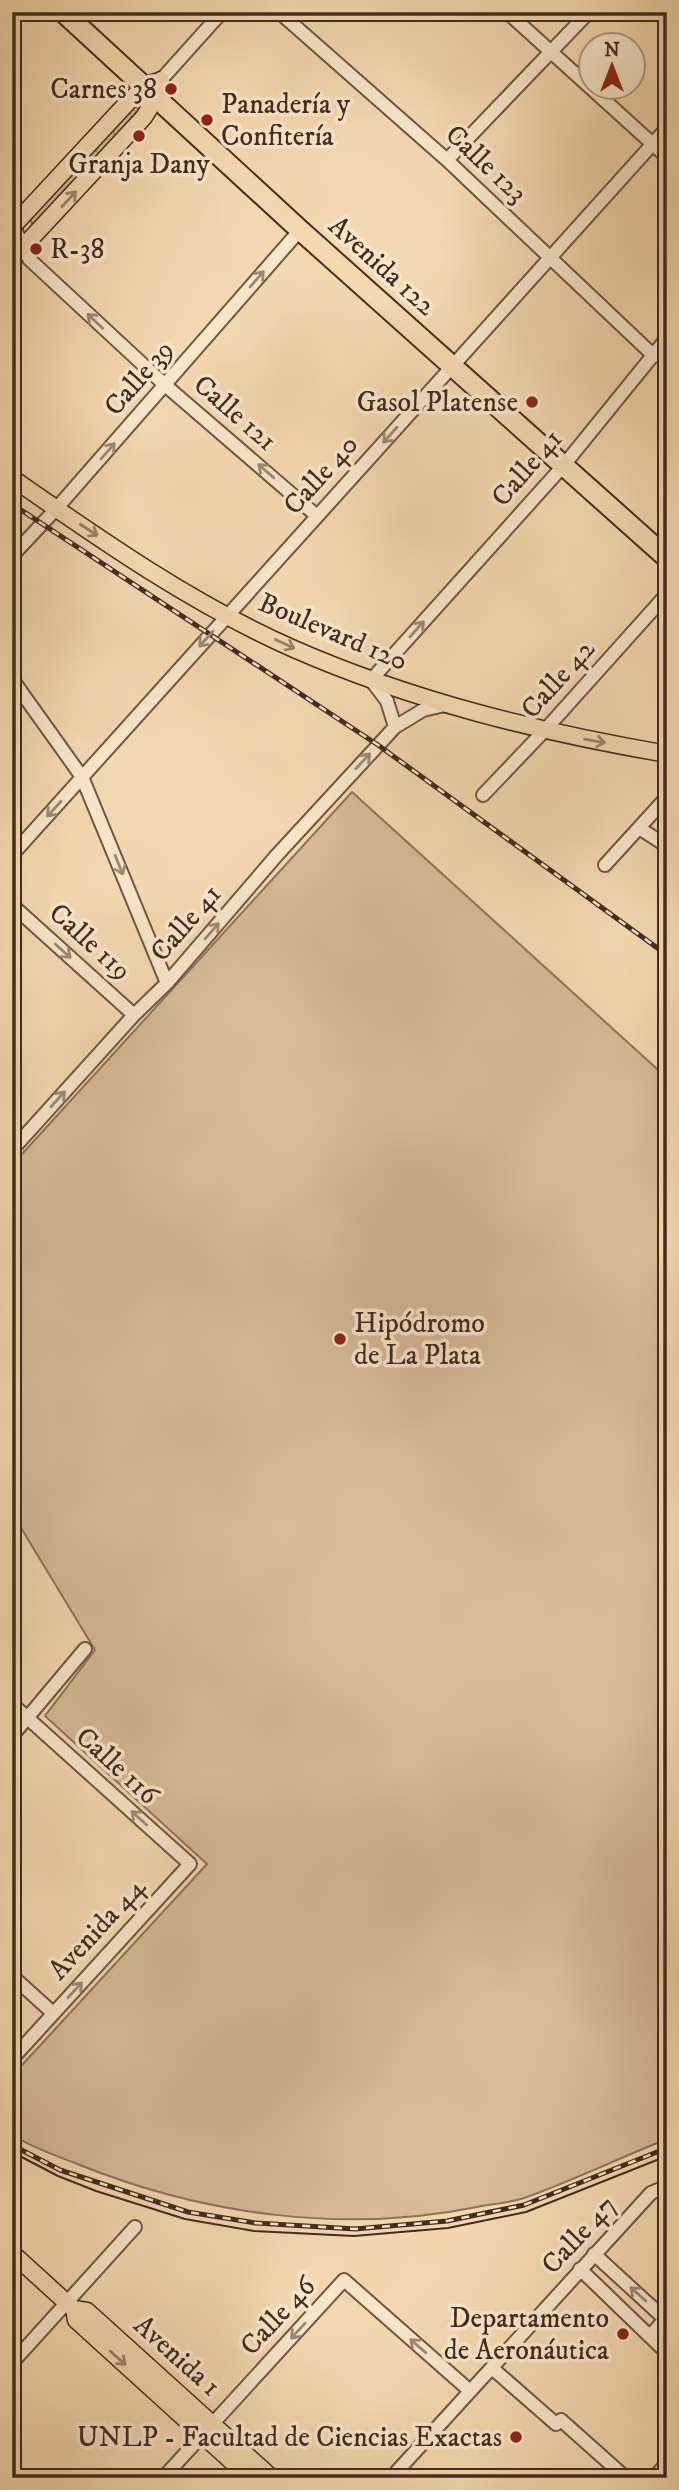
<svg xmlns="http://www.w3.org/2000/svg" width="679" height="2490" viewBox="0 0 679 2490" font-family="'IM FELL DW Pica',serif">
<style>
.grass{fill:url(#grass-tufts);stroke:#8c745c;stroke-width:2}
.pitch{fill:#d6bb97;stroke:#8c745c;stroke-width:2}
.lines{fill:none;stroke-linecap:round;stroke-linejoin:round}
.minor-casing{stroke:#6e5744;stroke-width:16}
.major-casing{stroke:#412c21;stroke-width:19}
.highway-casing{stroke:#412c21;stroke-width:23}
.minor{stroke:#f8e6cb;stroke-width:12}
.major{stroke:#f4d8af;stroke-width:16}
.highway{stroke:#f4d8af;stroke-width:19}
.tram{stroke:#412c21;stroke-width:2}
.rail-casing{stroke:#412c21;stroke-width:5}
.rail{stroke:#f8e6cb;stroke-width:2.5;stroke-dasharray:8;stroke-linecap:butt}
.oneway{stroke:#9a8268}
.oneway2{stroke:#9c8976}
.poi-dot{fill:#8f2418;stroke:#f8e6cb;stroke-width:2.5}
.labels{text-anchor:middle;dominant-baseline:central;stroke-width:7;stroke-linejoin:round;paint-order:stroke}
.poi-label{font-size:28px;fill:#412c21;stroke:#f8e6cb;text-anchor:end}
.street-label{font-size:28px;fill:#412c21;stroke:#f8e6cb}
</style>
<defs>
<pattern id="grass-tufts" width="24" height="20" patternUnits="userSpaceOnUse" patternTransform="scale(1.75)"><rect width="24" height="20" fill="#d6bb97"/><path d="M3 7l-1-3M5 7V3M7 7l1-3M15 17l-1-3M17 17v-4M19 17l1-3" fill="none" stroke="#af987b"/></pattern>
</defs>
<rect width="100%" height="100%" fill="#f4d8af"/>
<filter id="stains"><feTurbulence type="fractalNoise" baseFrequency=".00286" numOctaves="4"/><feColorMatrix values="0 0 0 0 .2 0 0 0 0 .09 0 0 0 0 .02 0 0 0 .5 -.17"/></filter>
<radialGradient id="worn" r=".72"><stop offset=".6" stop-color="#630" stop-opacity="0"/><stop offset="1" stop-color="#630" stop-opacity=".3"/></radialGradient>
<path class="grass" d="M 133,106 L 138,108 L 140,114 L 37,225 L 32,224 L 30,218 Z"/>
<path class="pitch" d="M 352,792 L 667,1078 L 667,2139 C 619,2158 572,2181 524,2198 C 509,2203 492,2204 477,2207 C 345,2234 204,2215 80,2165 C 57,2156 33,2148 12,2135 L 12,2076 L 207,1864 L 45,1716 L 95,1650 L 12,1513 L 12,1165 Z"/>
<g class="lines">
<defs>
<path id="minor" d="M 279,12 L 447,160 L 654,356
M 507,12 L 667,157
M 161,80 L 222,12
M 447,160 L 589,12
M 12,223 L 29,259 L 165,385 L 317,516
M 12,556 L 56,509 L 300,230
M 12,679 L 82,777 L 167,983
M 395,727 L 387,701 L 371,680 L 564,465 L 667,338
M 483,795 L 545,730 L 667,594
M 639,828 L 667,846
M 12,855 L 667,128
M 605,865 L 667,797
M 12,905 L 134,1015
M 12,1150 L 134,1015 L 167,983 L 277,855 L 395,727 L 423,710 L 445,705
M 12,1704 L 190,1864 L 12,2059
M 12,1736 L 85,1649
M 12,1976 L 53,2013
M 594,2254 L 665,2319 L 650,2336
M 580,2269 L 667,2353
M 12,2363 L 135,2227
M 492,2368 L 556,2424 L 561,2420 L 626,2478
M 163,2478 L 344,2280 L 470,2391
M 391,2478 L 651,2193 L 667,2186
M 654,2478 L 667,2463"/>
<path id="major" d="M 12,227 L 128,102 L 145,86 L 155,82
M 12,259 L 144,117 L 157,96 L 161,80
M 12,478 C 101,540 194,605 294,649 C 413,701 539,732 667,754
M 12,2253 L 67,2303 L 74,2309 L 87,2311 L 272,2478
M 74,2309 L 76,2320 L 250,2478"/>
<path id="highway" d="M 63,12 L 300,230 L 667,558"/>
</defs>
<use href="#minor" class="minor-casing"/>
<use href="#major" class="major-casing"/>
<use href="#highway" class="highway-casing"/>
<use href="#minor" class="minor"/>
<use href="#major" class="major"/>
<use href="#highway" class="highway"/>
<path class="tram" d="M 12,2152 L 58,2176 L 96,2191 L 185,2219 L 254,2231 L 354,2236 L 448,2228 L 526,2212 L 667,2156"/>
<defs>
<path id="rail" d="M 12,504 L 378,745 L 667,955
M 12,2145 L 60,2170 L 188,2212 L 256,2223 L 355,2229 L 447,2221 L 524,2205 L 667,2148"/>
</defs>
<use href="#rail" class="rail-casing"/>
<use href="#rail" class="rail"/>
</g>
<defs><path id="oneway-shaft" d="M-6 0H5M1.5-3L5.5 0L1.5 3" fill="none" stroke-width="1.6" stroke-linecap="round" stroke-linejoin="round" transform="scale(1.75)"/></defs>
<g class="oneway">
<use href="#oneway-shaft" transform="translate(69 199) rotate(-47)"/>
<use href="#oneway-shaft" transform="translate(89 530) rotate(33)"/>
<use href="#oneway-shaft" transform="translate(285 644) rotate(25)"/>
<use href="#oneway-shaft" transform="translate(595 741) rotate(10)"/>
<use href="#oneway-shaft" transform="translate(118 2358) rotate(42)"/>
</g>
<g class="oneway2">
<use href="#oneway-shaft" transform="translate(257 279) rotate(-49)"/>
<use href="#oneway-shaft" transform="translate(95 321) rotate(-137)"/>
<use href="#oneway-shaft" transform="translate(390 435) rotate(132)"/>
<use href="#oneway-shaft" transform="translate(108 451) rotate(-49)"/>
<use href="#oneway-shaft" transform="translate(266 471) rotate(-139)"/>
<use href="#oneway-shaft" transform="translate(417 629) rotate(-48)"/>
<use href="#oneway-shaft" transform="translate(206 639) rotate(132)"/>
<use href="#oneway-shaft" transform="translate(363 761) rotate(-47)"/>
<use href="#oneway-shaft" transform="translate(54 809) rotate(132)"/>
<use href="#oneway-shaft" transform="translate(119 865) rotate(68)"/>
<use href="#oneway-shaft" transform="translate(212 931) rotate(-49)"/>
<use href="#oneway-shaft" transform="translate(63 951) rotate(42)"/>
<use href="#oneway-shaft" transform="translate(58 1099) rotate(-48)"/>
<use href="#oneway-shaft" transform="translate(139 1818) rotate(-138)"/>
<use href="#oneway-shaft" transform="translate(75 1990) rotate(-47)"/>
<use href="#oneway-shaft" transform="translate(638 2294) rotate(-138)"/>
<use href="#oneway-shaft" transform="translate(298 2331) rotate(133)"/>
<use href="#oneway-shaft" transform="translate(418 2346) rotate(-139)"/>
</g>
<g class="poi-dot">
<circle cx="171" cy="89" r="7"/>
<circle cx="207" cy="120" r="7"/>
<circle cx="139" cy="136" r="7"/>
<circle cx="36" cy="249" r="7"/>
<circle cx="532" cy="402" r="7"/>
<circle cx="340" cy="1339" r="7"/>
<circle cx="623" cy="2334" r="7"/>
<circle cx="516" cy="2437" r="7"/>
</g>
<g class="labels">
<g class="poi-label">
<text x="157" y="89">Carnes 38</text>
<text x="221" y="104" text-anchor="start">Panadería y<tspan x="221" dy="32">Confitería</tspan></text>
<text x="139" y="164" text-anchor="middle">Granja Dany</text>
<text x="50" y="249" text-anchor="start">R-38</text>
<text x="518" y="402">Gasol Platense</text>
<text x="354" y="1323" text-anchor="start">Hipódromo<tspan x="354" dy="32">de La Plata</tspan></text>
<text x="609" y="2318">Departamento<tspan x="609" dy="32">de Aeronáutica</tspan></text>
<text x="502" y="2437">UNLP - Facultad de Ciencias Exactas</text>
</g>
<g class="street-label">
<text transform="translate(486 164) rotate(43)">Calle 123</text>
<text transform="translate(382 266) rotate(42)">Avenida 122</text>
<text transform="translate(139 378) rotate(-49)">Calle 39</text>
<text transform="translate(235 413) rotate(41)">Calle 121</text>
<text transform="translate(527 468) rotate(-49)">Calle 41</text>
<text transform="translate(321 475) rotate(-48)">Calle 40</text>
<text transform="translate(333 632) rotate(23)">Boulevard 120</text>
<text transform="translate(558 679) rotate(-48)">Calle 42</text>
<text transform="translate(186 923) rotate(-49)">Calle 41</text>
<text transform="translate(90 942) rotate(42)">Calle 119</text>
<text transform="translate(117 1766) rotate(42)">Calle 116</text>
<text transform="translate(97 1929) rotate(-47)">Avenida 44</text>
<text transform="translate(579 2235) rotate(-47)">Calle 47</text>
<text transform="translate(278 2316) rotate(-47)">Calle 46</text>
<text transform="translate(177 2356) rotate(42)">Avenida 1</text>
</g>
</g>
<rect width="679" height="2490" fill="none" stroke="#f4d8af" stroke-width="42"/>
<rect x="14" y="14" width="651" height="2462" fill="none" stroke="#412c21" stroke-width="3.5"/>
<rect x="21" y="21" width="637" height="2448" fill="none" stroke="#412c21" stroke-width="2"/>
<g transform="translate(612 66)"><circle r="33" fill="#f8e6cb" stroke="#af9c87" stroke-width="2"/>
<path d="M0-5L12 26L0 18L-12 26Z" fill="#8f2418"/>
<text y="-10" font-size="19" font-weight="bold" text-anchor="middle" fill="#412c21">N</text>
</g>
<rect width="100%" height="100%" filter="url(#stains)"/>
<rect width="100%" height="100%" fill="url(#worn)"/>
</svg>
